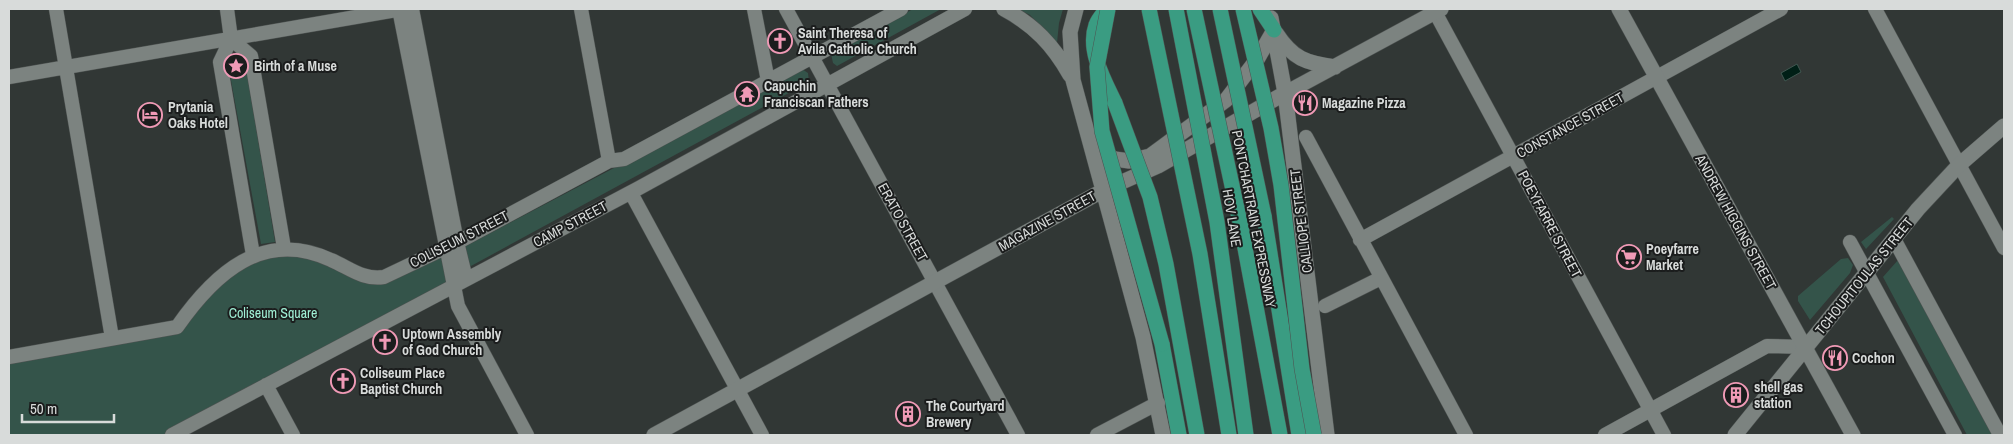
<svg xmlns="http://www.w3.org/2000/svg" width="2013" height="444" viewBox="0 0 2013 444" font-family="'Archivo Narrow',sans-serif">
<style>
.green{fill:#34544a}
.water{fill:#001f16;stroke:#415751}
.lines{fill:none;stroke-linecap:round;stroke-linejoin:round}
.street-casing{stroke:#4e5351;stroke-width:15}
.secondary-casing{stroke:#4e5351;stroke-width:16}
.highway-casing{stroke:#4e5351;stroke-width:16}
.street{stroke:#7c8380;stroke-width:14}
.secondary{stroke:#7c8380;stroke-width:15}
.highway{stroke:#3a9c82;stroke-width:15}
.highway-bridge-casing{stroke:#4e5351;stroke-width:16;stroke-linecap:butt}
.highway-bridge{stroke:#3a9c82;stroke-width:15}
.labels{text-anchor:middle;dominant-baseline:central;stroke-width:4;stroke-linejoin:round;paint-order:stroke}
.poi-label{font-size:14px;font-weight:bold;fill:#d8dbda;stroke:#1b1d1d;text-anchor:start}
.street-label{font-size:14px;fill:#d8dbda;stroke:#1b1d1d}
.park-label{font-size:14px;fill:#9fefd5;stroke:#1b1d1d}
</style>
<rect width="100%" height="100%" fill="#313735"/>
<path class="green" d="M 913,9 L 941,9 L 837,66 L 833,63 L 831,54 Z
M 1018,9 L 1063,9 L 1059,23 L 1057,43 L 1030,15 Z
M 235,55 L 245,62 L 275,242 L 261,244 L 228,64 Z
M 802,69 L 808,73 L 809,82 L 471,266 L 466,264 L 462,248 Z
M 1892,217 L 1894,219 L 1866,249 L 1861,242 Z
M 284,248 L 372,279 L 445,248 L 452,286 L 172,435 L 9,435 L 9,357 L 177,327 L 229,269 Z
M 1848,258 L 1853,265 L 1850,273 L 1810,320 L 1798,301 L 1798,296 L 1841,259 Z
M 1898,260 L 1993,435 L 1967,435 L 1883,277 Z"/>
<path class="water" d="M 1797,64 L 1801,72 L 1785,81 L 1781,73 Z"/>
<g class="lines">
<defs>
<path id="street" d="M 56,9 L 112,338
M 227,9 L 231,39 L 220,62 L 253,255
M 399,9 L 458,306 L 527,435
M 412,9 L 457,242 L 466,279
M 581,9 L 609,161
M 754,9 L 768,81
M 786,9 L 1018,435
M 1875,9 L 2004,248
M 1435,12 L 1664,435
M 231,39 L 251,56 L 284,248
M 9,77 L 402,9
M 1306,137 L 1466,435
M 631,193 L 762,435
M 1894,239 L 2000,435
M 1360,240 L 1781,9
M 1850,242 L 1955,435
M 1325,306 L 1381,278
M 9,357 L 177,327 C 214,274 263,228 331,260 C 350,268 362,280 384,277 L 462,240 L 609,161 L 624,159 L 901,9
M 266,385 L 293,435
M 172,435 L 639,188 L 965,9
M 1097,435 L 1158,403
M 1605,435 L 1767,346 L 1805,347"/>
<path id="secondary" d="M 1004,9 C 1034,25 1053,45 1070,75
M 1076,9 L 1070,32 L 1073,80 L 1143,337 L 1163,435
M 1619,9 L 1853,435
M 1271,18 L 1285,93 L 1327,435
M 1276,33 C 1293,59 1306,63 1335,67
M 1101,153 L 1115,159 L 1129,161 L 1150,156 L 1226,100 L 1258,58 L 1274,30
M 654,435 L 1104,190 L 1158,166 L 1280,96 L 1441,9
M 1735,435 L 1918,209 L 1959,165 L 2004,126"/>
<path id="highway" d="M 1107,9 C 1103,14 1098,19 1096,25 C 1087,50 1104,80 1115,103
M 1260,9 L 1274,30
M 1264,216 L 1299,435
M 1162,344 L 1179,435"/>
</defs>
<use href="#street" class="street-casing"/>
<use href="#secondary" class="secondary-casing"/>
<use href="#highway" class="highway-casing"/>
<use href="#street" class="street"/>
<use href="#secondary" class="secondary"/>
<use href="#highway" class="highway"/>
<defs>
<path id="highway-bridge" d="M 1108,9 L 1097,67 L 1102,131 L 1162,344
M 1149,9 L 1200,254 L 1229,435
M 1176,9 L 1217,222 L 1246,435
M 1194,9 L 1242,232 L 1280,435
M 1220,9 L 1264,216
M 1243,9 L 1271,128 L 1281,185 L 1302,369 L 1314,435
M 1115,103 L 1150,197 L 1166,264 L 1197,435"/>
</defs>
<use href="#highway-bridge" class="highway-bridge-casing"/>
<use href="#highway-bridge" class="highway-bridge"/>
</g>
<defs>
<symbol id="church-ring" viewBox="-11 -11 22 22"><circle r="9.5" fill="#1b1d1d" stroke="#f09ab6" stroke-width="1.5"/><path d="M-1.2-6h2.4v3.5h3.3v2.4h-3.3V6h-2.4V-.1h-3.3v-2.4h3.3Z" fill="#f09ab6"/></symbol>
<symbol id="sight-ring" viewBox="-11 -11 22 22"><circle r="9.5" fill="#1b1d1d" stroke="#f09ab6" stroke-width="1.5"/><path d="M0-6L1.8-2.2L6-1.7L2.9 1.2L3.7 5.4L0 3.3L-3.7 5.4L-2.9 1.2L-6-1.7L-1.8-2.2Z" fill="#f09ab6"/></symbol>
<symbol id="temple-ring" viewBox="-11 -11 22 22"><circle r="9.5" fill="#1b1d1d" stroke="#f09ab6" stroke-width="1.5"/><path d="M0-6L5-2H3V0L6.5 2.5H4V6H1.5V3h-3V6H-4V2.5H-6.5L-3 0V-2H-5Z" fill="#f09ab6"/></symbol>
<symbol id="restaurant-ring" viewBox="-11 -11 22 22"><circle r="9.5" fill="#1b1d1d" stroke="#f09ab6" stroke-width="1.5"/><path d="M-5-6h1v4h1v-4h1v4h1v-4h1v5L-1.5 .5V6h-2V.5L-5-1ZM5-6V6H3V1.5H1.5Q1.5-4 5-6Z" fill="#f09ab6"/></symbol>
<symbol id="hotel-ring" viewBox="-11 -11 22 22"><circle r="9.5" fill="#1b1d1d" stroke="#f09ab6" stroke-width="1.5"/><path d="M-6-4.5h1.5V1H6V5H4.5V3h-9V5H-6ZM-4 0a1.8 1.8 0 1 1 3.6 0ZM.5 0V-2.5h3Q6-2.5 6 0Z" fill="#f09ab6"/></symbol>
<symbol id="supermarket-ring" viewBox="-11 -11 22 22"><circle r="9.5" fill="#1b1d1d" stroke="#f09ab6" stroke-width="1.5"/><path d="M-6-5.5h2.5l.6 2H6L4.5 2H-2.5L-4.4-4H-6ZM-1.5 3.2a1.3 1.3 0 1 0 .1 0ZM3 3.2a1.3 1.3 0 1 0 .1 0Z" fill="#f09ab6"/></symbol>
<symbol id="building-ring" viewBox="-11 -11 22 22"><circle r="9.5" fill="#1b1d1d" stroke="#f09ab6" stroke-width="1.5"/><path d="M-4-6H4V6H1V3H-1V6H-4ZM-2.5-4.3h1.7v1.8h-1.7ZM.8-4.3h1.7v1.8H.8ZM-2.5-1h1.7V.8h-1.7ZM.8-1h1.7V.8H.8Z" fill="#f09ab6"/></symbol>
</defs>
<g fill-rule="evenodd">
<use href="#church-ring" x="766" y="27" width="28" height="28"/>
<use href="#sight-ring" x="222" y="52" width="28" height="28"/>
<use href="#temple-ring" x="733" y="80" width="28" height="28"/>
<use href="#restaurant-ring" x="1291" y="89" width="28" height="28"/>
<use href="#hotel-ring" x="136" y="101" width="28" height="28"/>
<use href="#supermarket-ring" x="1615" y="243" width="28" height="28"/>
<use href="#church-ring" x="371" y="328" width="28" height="28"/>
<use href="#restaurant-ring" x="1821" y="344" width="28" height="28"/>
<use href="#church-ring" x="329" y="367" width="28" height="28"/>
<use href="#building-ring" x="1722" y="381" width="28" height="28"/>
<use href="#building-ring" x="894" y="400" width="28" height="28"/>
</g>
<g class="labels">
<g class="poi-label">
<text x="798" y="33">Saint Theresa of<tspan x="798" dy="16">Avila Catholic Church</tspan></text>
<text x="254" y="66">Birth of a Muse</text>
<text x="764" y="86">Capuchin<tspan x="764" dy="16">Franciscan Fathers</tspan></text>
<text x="1322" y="103">Magazine Pizza</text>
<text x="168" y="107">Prytania<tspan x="168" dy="16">Oaks Hotel</tspan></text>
<text x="1646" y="249">Poeyfarre<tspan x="1646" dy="16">Market</tspan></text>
<text x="402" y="334">Uptown Assembly<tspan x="402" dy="16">of God Church</tspan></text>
<text x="1852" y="358">Cochon</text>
<text x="360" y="373">Coliseum Place<tspan x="360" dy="16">Baptist Church</tspan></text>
<text x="1754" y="387">shell gas<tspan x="1754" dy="16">station</tspan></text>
<text x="926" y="406">The Courtyard<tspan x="926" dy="16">Brewery</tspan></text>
</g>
<g class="street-label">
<text transform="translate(1570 125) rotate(-29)">CONSTANCE STREET</text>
<text transform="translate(1232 218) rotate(81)">HOV LANE</text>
<text transform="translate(1254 219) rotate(79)">PONTCHARTRAIN EXPRESSWAY</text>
<text transform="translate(1047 221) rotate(-29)">MAGAZINE STREET</text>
<text transform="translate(1301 221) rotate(-97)">CALLIOPE STREET</text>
<text transform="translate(903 222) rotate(61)">ERATO STREET</text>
<text transform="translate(1736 222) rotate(61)">ANDREW HIGGINS STREET</text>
<text transform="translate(570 224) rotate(-28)">CAMP STREET</text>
<text transform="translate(1550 224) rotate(62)">POEYFARRE STREET</text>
<text transform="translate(459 239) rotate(-27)">COLISEUM STREET</text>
<text transform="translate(1864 276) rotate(-51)">TCHOUPITOULAS STREET</text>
</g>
<g class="park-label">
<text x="273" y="313">Coliseum Square</text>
</g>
</g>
<rect width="2013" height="444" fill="none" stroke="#d8dbda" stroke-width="20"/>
<path d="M22 414v8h92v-8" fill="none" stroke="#d8dbda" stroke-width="2.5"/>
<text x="30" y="414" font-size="15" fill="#d8dbda" stroke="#1b1d1d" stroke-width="4" paint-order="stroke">50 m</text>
</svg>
